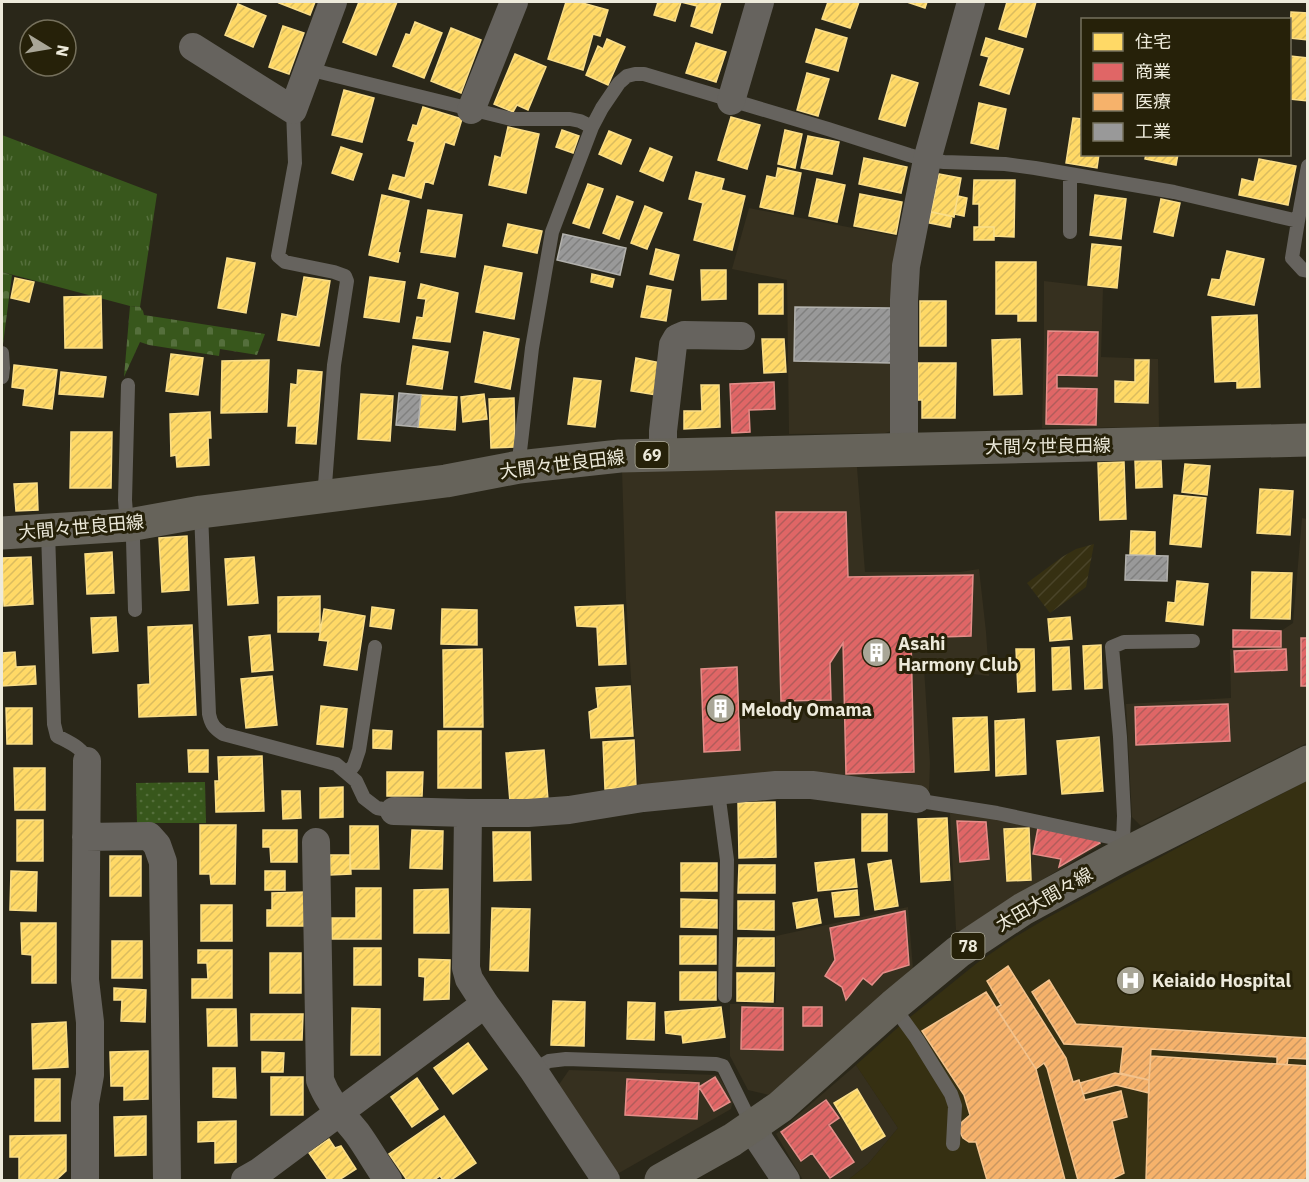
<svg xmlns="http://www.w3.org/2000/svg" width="1309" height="1182" viewBox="0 0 1309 1182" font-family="'IBM Plex Sans','Noto Sans JP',sans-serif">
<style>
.commercial{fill:#36301f}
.industrial{fill:url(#industrial-furrows)}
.built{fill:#363012}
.grass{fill:url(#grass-tufts)}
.cemetery{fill:url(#cemetery-stones)}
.garden{fill:url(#garden-dots)}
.homes{fill:url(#homes-hatch);stroke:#fade89;stroke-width:1.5}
.shops{fill:url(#shops-hatch);stroke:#e48e89;stroke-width:1.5}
.health{fill:url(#health-hatch);stroke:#f3c38d;stroke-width:1.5}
.industry{fill:url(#industry-hatch);stroke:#b2b1ad;stroke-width:1.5}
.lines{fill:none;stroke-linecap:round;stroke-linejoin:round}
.lane{stroke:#66635e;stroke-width:14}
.street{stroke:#66635e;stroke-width:28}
.primary{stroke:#66635a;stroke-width:33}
.labels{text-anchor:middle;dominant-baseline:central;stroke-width:6;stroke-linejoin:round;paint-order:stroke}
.shield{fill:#262109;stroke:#b1ae9c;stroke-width:1.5}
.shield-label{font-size:16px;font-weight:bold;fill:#edeadb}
.street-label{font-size:18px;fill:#edeadb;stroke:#262109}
.poi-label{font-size:18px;font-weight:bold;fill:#edeadb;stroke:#262109;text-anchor:start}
</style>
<defs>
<pattern id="industrial-furrows" width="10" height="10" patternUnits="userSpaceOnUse" patternTransform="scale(1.5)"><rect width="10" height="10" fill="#363012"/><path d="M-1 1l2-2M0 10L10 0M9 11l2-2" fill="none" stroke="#4a4429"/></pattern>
<pattern id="grass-tufts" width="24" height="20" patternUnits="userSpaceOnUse" patternTransform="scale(1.5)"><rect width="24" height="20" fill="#38571c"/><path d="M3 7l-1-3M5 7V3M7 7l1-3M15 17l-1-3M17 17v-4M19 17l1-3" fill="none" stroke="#556f3c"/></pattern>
<pattern id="cemetery-stones" width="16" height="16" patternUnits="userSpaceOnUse" patternTransform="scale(1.5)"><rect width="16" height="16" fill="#38571c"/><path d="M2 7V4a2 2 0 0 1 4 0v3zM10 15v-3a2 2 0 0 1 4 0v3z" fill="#556f3c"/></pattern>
<pattern id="garden-dots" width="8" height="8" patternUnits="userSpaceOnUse" patternTransform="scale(1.5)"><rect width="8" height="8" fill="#38571c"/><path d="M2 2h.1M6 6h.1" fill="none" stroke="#556f3c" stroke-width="1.8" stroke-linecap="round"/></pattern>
<pattern id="homes-hatch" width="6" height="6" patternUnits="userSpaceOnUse" patternTransform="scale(1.5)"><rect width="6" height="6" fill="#ffd966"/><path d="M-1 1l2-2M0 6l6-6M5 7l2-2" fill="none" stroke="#dabc5f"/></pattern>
<pattern id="shops-hatch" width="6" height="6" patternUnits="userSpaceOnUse" patternTransform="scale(1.5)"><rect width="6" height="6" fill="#e06666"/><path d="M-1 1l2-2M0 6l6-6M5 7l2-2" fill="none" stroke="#b25c5b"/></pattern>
<pattern id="health-hatch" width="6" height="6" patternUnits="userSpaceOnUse" patternTransform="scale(1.5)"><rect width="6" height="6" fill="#f6b26b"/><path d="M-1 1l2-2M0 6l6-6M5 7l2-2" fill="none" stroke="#ca9761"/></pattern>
<pattern id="industry-hatch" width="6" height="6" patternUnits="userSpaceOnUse" patternTransform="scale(1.5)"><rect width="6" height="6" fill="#999"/><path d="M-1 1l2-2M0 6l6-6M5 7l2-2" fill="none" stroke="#80807f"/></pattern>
</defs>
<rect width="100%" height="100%" fill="#2a2719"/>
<path class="commercial" d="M 749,208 L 905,238 L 894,430 L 885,433 L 789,434 L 787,280 L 732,269 Z
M 1044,281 L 1103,288 L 1101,357 L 1158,359 L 1159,427 L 1042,428 L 1044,341 Z
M 857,467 L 865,572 L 960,572 L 979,569 L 986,632 L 989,676 L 924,668 L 930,763 L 929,790 L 774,773 L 638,789 L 626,598 L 622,470 Z
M 1302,518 L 1307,519 L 1307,743 L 1141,826 L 1132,817 L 1126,704 L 1231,698 L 1230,649 L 1281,647 L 1281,631 L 1293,623 Z
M 950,813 L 997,819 L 1101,840 L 1101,845 L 1001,904 L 962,931 L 956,930 Z
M 908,907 L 913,969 L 769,1095 L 748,1090 L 730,1056 L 730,1004 L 776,1003 L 776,936 Z
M 856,1065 L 898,1128 L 868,1164 L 848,1180 L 803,1180 L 776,1134 Z
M 569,1070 L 718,1075 L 733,1101 L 731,1109 L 619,1173 L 616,1172 L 558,1086 Z"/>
<path class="industrial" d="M 1094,544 L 1086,587 L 1050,613 L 1027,583 L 1062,557 L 1076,549 Z"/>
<path class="built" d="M 1307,781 L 1307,1180 L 848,1180 L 868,1164 L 898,1128 L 856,1065 L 904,1022 L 977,963 L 1015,937 L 1047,918 L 1209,831 Z"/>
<path class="grass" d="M 2,135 L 157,194 L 140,307 L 130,306 L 2,272 Z"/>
<path class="cemetery" d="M 2,272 L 12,275 L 3,344 L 2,342 Z
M 130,306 L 140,307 L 143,311 L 144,315 L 265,334 L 257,355 L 220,349 L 219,356 L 149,345 L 140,342 L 124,377 Z"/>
<path class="garden" d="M 205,782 L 206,823 L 137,823 L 136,783 Z"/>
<path class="homes" d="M 280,2 L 315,2 L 310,15 L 279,3 Z
M 359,2 L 397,2 L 376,55 L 343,42 Z
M 566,2 L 579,2 L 608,10 L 600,36 L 593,34 L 583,70 L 548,59 Z
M 658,2 L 681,2 L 675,21 L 654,15 Z
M 681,2 L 721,2 L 712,33 L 691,26 L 697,6 Z
M 828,2 L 859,2 L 850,28 L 822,19 Z
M 907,2 L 927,2 L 925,8 Z
M 1007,2 L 1036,2 L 1026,37 L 999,29 Z
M 238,4 L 266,16 L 253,47 L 225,35 Z
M 1291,12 L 1308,13 L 1308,40 L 1290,38 Z
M 415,22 L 442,33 L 424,78 L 393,66 L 406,34 L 410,35 Z
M 283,26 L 304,33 L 289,74 L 269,67 Z
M 451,28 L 481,40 L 461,93 L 431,81 Z
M 816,29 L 847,38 L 838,71 L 806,62 Z
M 986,38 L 1023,49 L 1009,94 L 980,85 L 989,57 L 981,55 Z
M 607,39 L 625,47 L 608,85 L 586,75 L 598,46 L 603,49 Z
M 696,43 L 726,52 L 716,82 L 686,73 Z
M 515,54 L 546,67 L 528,110 L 517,105 L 513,112 L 494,104 Z
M 1290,56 L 1308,58 L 1308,101 L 1290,99 Z
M 807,73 L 829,79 L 818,116 L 797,110 Z
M 892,75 L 918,83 L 905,126 L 879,119 Z
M 344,90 L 374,98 L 362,142 L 332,135 Z
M 979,103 L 1006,109 L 998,149 L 971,143 Z
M 423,107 L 462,119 L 454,145 L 445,142 L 433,184 L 425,181 L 421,198 L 389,189 L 393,175 L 405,178 L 415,142 L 408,140 L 413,125 L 417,126 Z
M 731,117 L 760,125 L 747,169 L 718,160 Z
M 1073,118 L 1082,119 L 1082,154 L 1099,154 L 1097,168 L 1066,163 Z
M 508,127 L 539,134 L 526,193 L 489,185 L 495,156 L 501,158 Z
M 562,130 L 579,136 L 573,153 L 556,147 Z
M 785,130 L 802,134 L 795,168 L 778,164 Z
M 609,131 L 631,140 L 621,164 L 599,154 Z
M 808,136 L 839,142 L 832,174 L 801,168 Z
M 341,147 L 362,154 L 353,180 L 332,173 Z
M 650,148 L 672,157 L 663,181 L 640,171 Z
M 1146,154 L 1178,154 L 1176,165 L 1145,159 Z
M 864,158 L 907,167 L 901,193 L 859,184 Z
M 1259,159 L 1296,166 L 1288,205 L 1239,195 L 1242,179 L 1254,182 Z
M 778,168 L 801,173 L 793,214 L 760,207 L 767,176 L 776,178 Z
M 696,172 L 724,179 L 721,190 L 745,196 L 732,250 L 694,240 L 703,203 L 689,199 Z
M 939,174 L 961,178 L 954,217 L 931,212 Z
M 817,179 L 845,185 L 837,222 L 809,216 Z
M 974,180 L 1015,180 L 1014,237 L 994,236 L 994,227 L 979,227 L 979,204 L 973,204 Z
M 588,184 L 603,189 L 589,228 L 573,223 Z
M 860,194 L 902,202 L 896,234 L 854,226 Z
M 382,195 L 409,201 L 398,252 L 400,253 L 398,262 L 369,255 Z
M 1095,195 L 1126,199 L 1121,239 L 1090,235 Z
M 617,196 L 633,202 L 619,239 L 603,233 Z
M 958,196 L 967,198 L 964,216 L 954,214 Z
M 1161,199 L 1180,203 L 1173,236 L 1154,232 Z
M 645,206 L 662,213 L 647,249 L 631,243 Z
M 428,210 L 462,215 L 455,257 L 421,252 Z
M 931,212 L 952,216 L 950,227 L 929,223 Z
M 508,224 L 542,231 L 537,253 L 503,246 Z
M 974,227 L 994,227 L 994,240 L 974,240 Z
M 1092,244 L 1121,247 L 1117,288 L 1088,285 Z
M 656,249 L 679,255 L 673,280 L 650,274 Z
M 1227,251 L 1264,259 L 1254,305 L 1208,295 L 1212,279 L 1220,280 Z
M 227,258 L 255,263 L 246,313 L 218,308 Z
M 996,262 L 1036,262 L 1036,321 L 1018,321 L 1018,314 L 996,314 Z
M 485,266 L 522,273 L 514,319 L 476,312 Z
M 701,270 L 726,270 L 726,299 L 702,300 Z
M 592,274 L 614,279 L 612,287 L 591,282 Z
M 304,277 L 330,281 L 319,346 L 278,340 L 282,314 L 297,317 Z
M 370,277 L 405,282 L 399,322 L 364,317 Z
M 15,278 L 34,282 L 29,302 L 11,298 Z
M 421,284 L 458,293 L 450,342 L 413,338 L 417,317 L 423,318 L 426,299 L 418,298 Z
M 759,284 L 783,284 L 783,314 L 759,314 Z
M 647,286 L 671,290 L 666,321 L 641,317 Z
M 101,296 L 102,348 L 65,348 L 64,297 Z
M 920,301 L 946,301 L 946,346 L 920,346 Z
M 1257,315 L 1260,387 L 1237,388 L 1237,381 L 1215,382 L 1212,317 Z
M 484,332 L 519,339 L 510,389 L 475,382 Z
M 762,339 L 784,339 L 786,372 L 764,373 Z
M 1020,339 L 1022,394 L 994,395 L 992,340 Z
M 413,346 L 448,352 L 442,389 L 407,384 Z
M 171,354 L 203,358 L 198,395 L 166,391 Z
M 636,358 L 661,363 L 656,395 L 631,391 Z
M 269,360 L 267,412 L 221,413 L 222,361 Z
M 1135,360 L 1149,360 L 1148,403 L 1115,402 L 1115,381 L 1135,382 Z
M 918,363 L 956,363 L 955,418 L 922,418 L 922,400 L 918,400 Z
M 14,365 L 57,370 L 52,409 L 23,405 L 25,389 L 12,387 Z
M 298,370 L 322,372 L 316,444 L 296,443 L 297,426 L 288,426 L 291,384 L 297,385 Z
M 61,372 L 106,377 L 103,397 L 59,394 Z
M 574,378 L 601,381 L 595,427 L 568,424 Z
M 701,385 L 719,385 L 720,427 L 684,429 L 684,411 L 702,411 Z
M 361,394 L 393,396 L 390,441 L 358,439 Z
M 484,394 L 487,419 L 463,422 L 461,397 Z
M 421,395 L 457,397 L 455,430 L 418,427 Z
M 514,398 L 515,447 L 491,448 L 489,399 Z
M 210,412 L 211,438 L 208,438 L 209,465 L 177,467 L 176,455 L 171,456 L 170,414 Z
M 71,432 L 112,432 L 111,488 L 70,488 Z
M 1135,461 L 1161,461 L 1162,487 L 1136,488 Z
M 1124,462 L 1126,519 L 1100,520 L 1098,463 Z
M 1185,464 L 1210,466 L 1207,495 L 1182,492 Z
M 37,483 L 38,510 L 16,511 L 14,484 Z
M 1260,489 L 1293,491 L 1290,535 L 1257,533 Z
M 1174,495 L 1206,498 L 1201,547 L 1170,544 Z
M 1131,531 L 1155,532 L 1155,555 L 1130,555 Z
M 187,536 L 189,590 L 162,592 L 159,538 Z
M 112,552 L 114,593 L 87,594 L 85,554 Z
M 31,557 L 33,604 L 4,606 L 2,558 Z
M 254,557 L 258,603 L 228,605 L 225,559 Z
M 1252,572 L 1292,573 L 1290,619 L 1251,618 Z
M 1177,581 L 1208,584 L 1203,625 L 1166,621 L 1168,602 L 1175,603 Z
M 320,596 L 320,632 L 278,632 L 278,597 Z
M 623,605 L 626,664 L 599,665 L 597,627 L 577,626 L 575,607 Z
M 372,607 L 394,610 L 391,629 L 370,626 Z
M 324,609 L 365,616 L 357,670 L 324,665 L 328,641 L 319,640 Z
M 442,609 L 477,610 L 477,645 L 441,644 Z
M 116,617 L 118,651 L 93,653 L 91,618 Z
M 1070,617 L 1072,639 L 1050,641 L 1048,619 Z
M 192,625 L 196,715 L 139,717 L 138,685 L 150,684 L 148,627 Z
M 270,635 L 273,670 L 252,672 L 249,637 Z
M 1101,645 L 1102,688 L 1085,689 L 1083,646 Z
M 1069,647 L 1071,689 L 1053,690 L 1052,648 Z
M 482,649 L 483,727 L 444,727 L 443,650 Z
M 1016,649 L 1034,649 L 1035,691 L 1018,692 Z
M 15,652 L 16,667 L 35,666 L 36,684 L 2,686 L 2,653 Z
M 272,676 L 277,725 L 246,728 L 241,679 Z
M 630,686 L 633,736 L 591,738 L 589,712 L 598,708 L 596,688 Z
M 321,706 L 347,709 L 343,747 L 317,744 Z
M 6,708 L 32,708 L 32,744 L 7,744 Z
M 987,717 L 989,770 L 955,772 L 953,718 Z
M 1024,719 L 1026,774 L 996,776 L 995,721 Z
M 373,730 L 392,731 L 391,749 L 373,748 Z
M 438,731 L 481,731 L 481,788 L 438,788 Z
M 1099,737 L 1103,791 L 1062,794 L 1057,741 Z
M 634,740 L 636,787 L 605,789 L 603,742 Z
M 188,750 L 208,750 L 208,772 L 189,772 Z
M 544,750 L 548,800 L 510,802 L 506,753 Z
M 262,756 L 264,811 L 216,812 L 215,781 L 219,781 L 218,757 Z
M 14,768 L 45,768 L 45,810 L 15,810 Z
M 387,772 L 423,772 L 422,796 L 387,796 Z
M 343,787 L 343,817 L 320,818 L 320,788 Z
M 282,791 L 300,791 L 301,818 L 283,819 Z
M 775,802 L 776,857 L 739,858 L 738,803 Z
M 862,814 L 887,814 L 887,851 L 862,851 Z
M 947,818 L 950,880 L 921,882 L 918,819 Z
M 17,820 L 43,820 L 43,861 L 17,861 Z
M 200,825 L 236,825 L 235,884 L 211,884 L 210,874 L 200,874 Z
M 350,826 L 378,826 L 379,869 L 350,869 Z
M 1029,828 L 1031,880 L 1007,881 L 1004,829 Z
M 263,830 L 297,830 L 297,862 L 271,862 L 270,847 L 263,847 Z
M 412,830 L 443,831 L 442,869 L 410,868 Z
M 493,832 L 530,832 L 531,880 L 494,881 Z
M 330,855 L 350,855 L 351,874 L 330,875 Z
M 110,856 L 141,856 L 141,896 L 110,896 Z
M 854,859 L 857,887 L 818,891 L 815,863 Z
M 891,860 L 898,906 L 875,910 L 868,864 Z
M 681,863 L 717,863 L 717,891 L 681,891 Z
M 739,865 L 775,865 L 775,893 L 738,893 Z
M 11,871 L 37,872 L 36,911 L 10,910 Z
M 265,871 L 285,871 L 285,890 L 265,890 Z
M 356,888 L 381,888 L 381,939 L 332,939 L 332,918 L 356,918 Z
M 448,889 L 449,933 L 414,933 L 414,890 Z
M 857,890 L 859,915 L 835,917 L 832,893 Z
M 304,892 L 304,926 L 267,926 L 267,910 L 272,910 L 272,893 Z
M 681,899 L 717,900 L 717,928 L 681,927 Z
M 817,899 L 821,923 L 797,928 L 793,903 Z
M 738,901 L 774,901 L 774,930 L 738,929 Z
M 201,905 L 232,905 L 232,941 L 201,941 Z
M 492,908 L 530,909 L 528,971 L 490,970 Z
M 21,923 L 56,923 L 56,983 L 32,983 L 32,955 L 22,954 Z
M 680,936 L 716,936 L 716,964 L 680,964 Z
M 738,938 L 774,938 L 774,966 L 737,966 Z
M 112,941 L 142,941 L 142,978 L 112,978 Z
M 354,948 L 381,948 L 381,985 L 354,985 Z
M 198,950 L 232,950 L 232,998 L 192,998 L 192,979 L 208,979 L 207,963 L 198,963 Z
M 270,953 L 301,953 L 301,993 L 270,993 Z
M 419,959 L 450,960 L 449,999 L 424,1000 L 425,977 L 419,976 Z
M 680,972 L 716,972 L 716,1000 L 680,1000 Z
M 737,973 L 774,973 L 773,1002 L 737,1001 Z
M 114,988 L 146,990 L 145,1022 L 121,1021 L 122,1000 L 114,1000 Z
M 553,1001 L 585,1002 L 584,1046 L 551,1045 Z
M 628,1002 L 655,1003 L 654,1040 L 627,1039 Z
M 721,1007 L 725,1037 L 683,1043 L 682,1035 L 666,1033 L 665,1012 Z
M 352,1008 L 380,1009 L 380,1055 L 351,1055 Z
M 207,1009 L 236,1009 L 237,1046 L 208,1046 Z
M 251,1014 L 303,1014 L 302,1040 L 251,1040 Z
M 66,1022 L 68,1067 L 33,1069 L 32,1024 Z
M 468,1043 L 487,1069 L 453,1094 L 434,1068 Z
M 148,1051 L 148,1099 L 124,1100 L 124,1086 L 111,1086 L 110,1052 Z
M 262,1052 L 284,1053 L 283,1072 L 262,1072 Z
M 213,1068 L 235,1068 L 236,1098 L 213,1097 Z
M 271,1077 L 303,1077 L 303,1115 L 271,1115 Z
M 417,1078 L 438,1109 L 412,1127 L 391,1097 Z
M 35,1079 L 60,1079 L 60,1121 L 35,1121 Z
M 857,1089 L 885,1136 L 862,1150 L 834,1103 Z
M 146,1116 L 146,1155 L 115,1156 L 114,1117 Z
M 444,1116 L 476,1163 L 451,1180 L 443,1180 L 440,1176 L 434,1180 L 407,1180 L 389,1154 Z
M 236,1121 L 236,1162 L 215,1163 L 215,1141 L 198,1142 L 198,1122 Z
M 66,1135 L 66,1171 L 56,1180 L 19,1180 L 19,1157 L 10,1157 L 10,1136 Z
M 329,1139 L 335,1148 L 341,1146 L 356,1169 L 339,1180 L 328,1180 L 309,1153 Z"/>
<path class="shops" d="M 1048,331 L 1098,332 L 1097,376 L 1057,375 L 1057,388 L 1097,389 L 1096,425 L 1046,424 Z
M 774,382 L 775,409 L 749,410 L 750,432 L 732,433 L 730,384 Z
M 776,512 L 846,512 L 848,577 L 973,575 L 971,636 L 911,638 L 914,772 L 846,774 L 843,643 L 830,663 L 831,700 L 781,701 Z
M 1233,630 L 1281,631 L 1281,647 L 1233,647 Z
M 1301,638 L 1308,638 L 1308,686 L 1301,686 Z
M 1286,649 L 1287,670 L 1235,672 L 1234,651 Z
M 737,667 L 740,750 L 704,752 L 701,669 Z
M 1228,704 L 1230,741 L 1136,745 L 1135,707 Z
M 957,821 L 986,822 L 989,859 L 960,862 Z
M 1038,828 L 1098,840 L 1100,843 L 1059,867 L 1061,859 L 1033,854 Z
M 905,911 L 909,965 L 883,973 L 872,985 L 863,978 L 846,1000 L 842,987 L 825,976 L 835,960 L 830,928 Z
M 742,1007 L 783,1008 L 783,1050 L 741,1049 Z
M 803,1007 L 822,1007 L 822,1026 L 803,1026 Z
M 715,1077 L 730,1102 L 714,1111 L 699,1087 Z
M 627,1079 L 699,1083 L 697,1119 L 625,1115 Z
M 826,1100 L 839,1118 L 829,1125 L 854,1162 L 830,1178 L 812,1153 L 801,1161 L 781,1132 Z"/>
<path class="health" d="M 1008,966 L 1066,1058 L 1073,1082 L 1079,1080 L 1085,1100 L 1121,1091 L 1127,1117 L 1112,1121 L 1124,1173 L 1114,1178 L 1114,1180 L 1078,1180 L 1047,1068 L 1044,1063 L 1036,1069 L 996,1008 L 1001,1005 L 987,981 Z
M 1049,980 L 1076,1024 L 1308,1038 L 1308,1059 L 1288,1058 L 1287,1065 L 1277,1064 L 1277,1057 L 1151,1049 L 1149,1080 L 1120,1073 L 1123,1047 L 1064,1044 L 1032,992 Z
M 986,992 L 1036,1069 L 1065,1180 L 987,1180 L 976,1142 L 969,1142 L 963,1138 L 960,1132 L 960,1126 L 962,1122 L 970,1115 L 964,1095 L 922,1031 Z
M 1151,1056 L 1308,1066 L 1308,1180 L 1146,1180 L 1149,1080 Z
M 1115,1073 L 1149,1080 L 1149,1093 L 1116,1085 L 1083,1094 L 1080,1083 Z"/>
<path class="industry" d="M 563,234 L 626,248 L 620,275 L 557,260 Z
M 795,307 L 891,308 L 891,363 L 794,361 Z
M 399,393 L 421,395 L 418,427 L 396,425 Z
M 1126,555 L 1168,556 L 1167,581 L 1125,580 Z"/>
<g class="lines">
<path class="lane" d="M 308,69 L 511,119 L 570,119 L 580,121 L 592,127
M 293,110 L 295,163 L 278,256 L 285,262 L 334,272 L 345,276 L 347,281 L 334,365 L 325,485 L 321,496
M 1298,221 L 1292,258 L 1303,270 L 1308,271
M 1070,232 L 1070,174
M 2,353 L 3,368 L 2,377
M 128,385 L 125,500 L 126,513 L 133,540 L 135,610
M 519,467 L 520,451 L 532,348 L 552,232 L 592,127 L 602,108 L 619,83 L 627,76 L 635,74 L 644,74 L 828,129 L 909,155 L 927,160 L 944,162 L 1005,164 L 1035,168 L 1174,192 L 1298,221 L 1308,166
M 201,512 L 209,714 C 211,724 214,728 223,734 L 336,764 L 356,781 L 364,798 L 377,808 L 394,811
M 48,531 L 54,724 L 57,736 C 68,742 84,748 87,761
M 348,773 L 354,765 L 359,750 L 375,647
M 718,792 L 727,860 L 725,996
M 917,799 L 927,802 L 997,813 L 1123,840
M 1129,851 L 1123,840 L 1124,816 L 1120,737 L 1112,647 L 1124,642 L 1193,641
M 893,1006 L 917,1039 L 951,1094 L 955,1106 L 953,1144
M 533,1070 L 549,1061 L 566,1059 L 716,1064 L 723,1066 L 752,1125"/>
<path class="street" d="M 193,47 L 293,110 L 333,2
M 731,101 L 760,2
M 471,110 L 514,2
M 904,450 L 904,300 L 906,266 L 927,160 L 971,2
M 663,455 L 663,431 L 673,345 L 677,338 L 684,335 L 741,336
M 394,811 L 468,813 L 528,813 L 569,810 L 643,798 L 776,785 L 812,785 L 917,799
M 468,813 L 466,968 L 469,979 L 485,1004 L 533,1070 L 606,1180
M 86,837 L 149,836 L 157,845 L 163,862 L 167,1180
M 316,842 L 320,1080 C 329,1104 342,1114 357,1133 C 368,1148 377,1165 388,1180
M 753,1126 L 760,1141 L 786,1180
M 85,1180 L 85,1103 L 90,1075 L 90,1022 L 85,980 L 87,761
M 245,1180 L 259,1172 L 485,1004"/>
<path class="primary" d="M 2,533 L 129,525 L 201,512 L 446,481 L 519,467 L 620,456 L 1308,440
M 661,1180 L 732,1140 L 780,1107 L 893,1006 L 958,952 L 1023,909 L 1117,858 L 1308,762"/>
</g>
<defs>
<symbol id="building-disc" viewBox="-11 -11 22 22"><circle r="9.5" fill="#a9a697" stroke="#262109"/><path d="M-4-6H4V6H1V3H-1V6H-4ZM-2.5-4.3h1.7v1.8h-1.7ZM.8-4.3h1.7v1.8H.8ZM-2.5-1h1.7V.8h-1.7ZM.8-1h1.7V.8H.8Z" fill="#fff"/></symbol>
<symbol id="hospital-disc" viewBox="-11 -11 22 22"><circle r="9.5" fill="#a9a697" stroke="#262109"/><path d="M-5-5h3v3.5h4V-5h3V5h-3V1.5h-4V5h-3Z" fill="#fff"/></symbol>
</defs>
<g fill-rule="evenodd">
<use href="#building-disc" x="860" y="636" width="33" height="33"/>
<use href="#building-disc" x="704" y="692" width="33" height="33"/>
<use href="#hospital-disc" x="1114" y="964" width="33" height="33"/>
</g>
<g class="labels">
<g class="shield">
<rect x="635.5" y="442" width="33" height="26" rx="4.5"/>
<rect x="951.5" y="933" width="33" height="26" rx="4.5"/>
</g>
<g class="shield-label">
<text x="652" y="455">69</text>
<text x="968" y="946">78</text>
</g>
<g class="street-label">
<text transform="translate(1048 446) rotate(-1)">大間々世良田線</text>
<text transform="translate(562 464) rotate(-7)">大間々世良田線</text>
<text transform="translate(81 527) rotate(-5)">大間々世良田線</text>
<text transform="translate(1044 899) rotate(-30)">太田大間々線</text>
</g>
<g class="poi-label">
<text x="898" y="643">Asahi<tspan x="898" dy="21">Harmony Club</tspan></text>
<text x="741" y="709">Melody Omama</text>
<text x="1152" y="980">Keiaido Hospital</text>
</g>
</g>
<rect width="1309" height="1182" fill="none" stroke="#edeadb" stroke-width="6"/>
<rect x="1081" y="18" width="210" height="138" fill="#262109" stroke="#76715d" stroke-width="1.5"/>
<rect x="1093" y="33" width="30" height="18" fill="#ffd966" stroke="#76715d" stroke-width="1.5"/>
<text x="1135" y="48" font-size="18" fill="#edeadb">住宅</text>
<rect x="1093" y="63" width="30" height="18" fill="#e06666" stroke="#76715d" stroke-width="1.5"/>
<text x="1135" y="78" font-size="18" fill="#edeadb">商業</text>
<rect x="1093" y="93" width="30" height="18" fill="#f6b26b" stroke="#76715d" stroke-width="1.5"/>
<text x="1135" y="108" font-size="18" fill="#edeadb">医療</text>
<rect x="1093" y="123" width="30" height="18" fill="#999999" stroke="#76715d" stroke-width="1.5"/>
<text x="1135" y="138" font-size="18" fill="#edeadb">工業</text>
<g transform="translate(48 48) rotate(101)"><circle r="28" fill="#262109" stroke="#76715d" stroke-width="1.5"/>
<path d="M0-4.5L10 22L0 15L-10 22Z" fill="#a9a697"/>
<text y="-9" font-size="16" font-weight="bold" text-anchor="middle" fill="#edeadb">N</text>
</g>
</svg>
